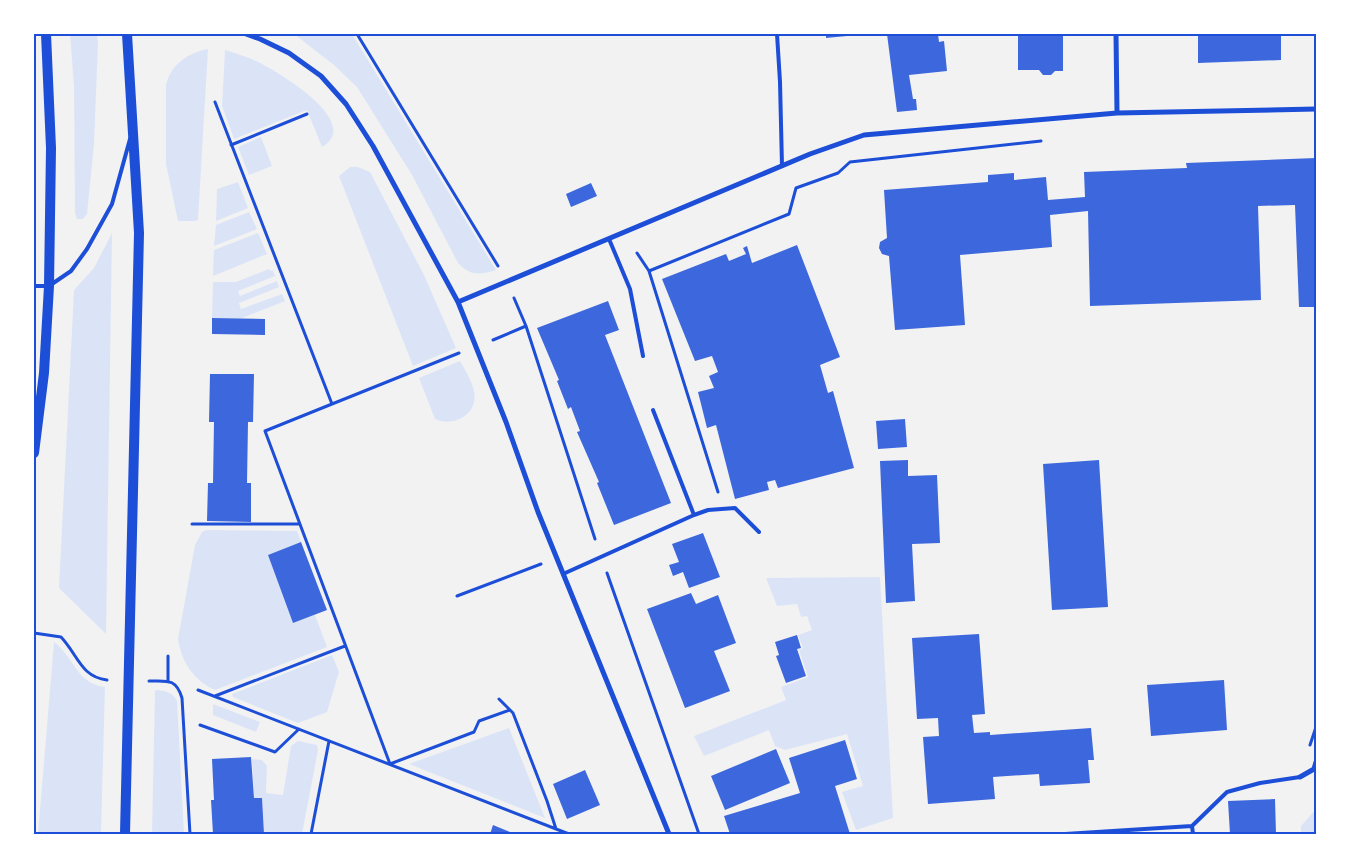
<svg xmlns="http://www.w3.org/2000/svg" width="1350" height="868" viewBox="0 0 1350 868" font-family="Karla,sans-serif">
<style>
.green{fill:#dbe4f7}
.building{fill:#3d67dc}
.lines{fill:none;stroke-linecap:round;stroke-linejoin:round}
.path{stroke:#1d4ed8;stroke-width:3}
.service{stroke:#1d4ed8;stroke-width:4}
.minor{stroke:#1d4ed8;stroke-width:5}
.secondary{stroke:#1d4ed8;stroke-width:10}
.neatline{fill:none;stroke:#1d4ed8;stroke-width:2}
</style>
<rect width="100%" height="100%" fill="#f2f2f2"/>
<path class="green" d="M 70,34 L 97,34 L 98,44 L 94,144 L 87,214 L 83,219 L 77,219 L 75,213 L 74,86 Z
M 294,34 L 352,34 L 496,270 C 480,275 470,276 458,263 L 412,175 L 357,87 L 334,65 Z
M 208,49 L 198,220 L 195,221 L 178,221 L 166,164 L 166,85 C 171,64 188,53 208,49 Z
M 225,50 C 235,53 245,56 254,60 C 274,69 365,122 322,147 L 307,110 L 234,139 L 222,106 Z
M 261,137 L 272,166 L 249,175 L 238,147 Z
M 350,167 L 358,167 L 370,172 L 424,275 L 456,348 L 413,366 L 339,176 Z
M 238,182 L 248,208 L 216,221 L 217,189 Z
M 249,212 L 257,229 L 214,246 L 216,225 Z
M 112,233 L 106,634 L 59,588 L 74,290 L 94,268 Z
M 258,233 L 267,254 L 213,276 L 214,250 Z
M 269,269 L 271,271 L 273,270 L 275,276 L 238,291 L 240,296 L 277,281 L 279,287 L 239,303 L 241,309 L 282,294 L 285,301 L 242,318 L 212,318 L 213,282 L 236,282 Z
M 460,361 C 465,370 472,381 474,391 C 479,414 454,428 435,419 L 419,378 Z
M 206,530 L 297,531 L 301,542 L 268,555 L 293,623 L 315,615 L 327,647 L 215,690 C 194,681 181,661 178,639 L 195,545 L 202,532 Z
M 880,577 L 893,818 L 856,830 L 842,792 L 863,786 L 847,734 L 785,750 L 775,746 L 769,730 L 704,756 L 694,736 L 786,700 L 781,687 L 808,677 L 799,650 L 803,648 L 798,635 L 812,630 L 807,616 L 801,617 L 797,604 L 777,606 L 766,578 Z
M 54,642 C 74,657 77,684 105,687 L 101,834 L 38,834 Z
M 332,655 L 339,672 L 327,712 L 298,723 L 233,697 L 232,694 Z
M 155,690 C 165,691 172,691 177,701 L 184,834 L 152,834 Z
M 213,704 L 260,722 L 256,732 L 213,715 Z
M 509,728 L 545,818 L 409,764 Z
M 298,741 L 317,745 L 318,750 L 302,834 L 264,834 L 262,798 L 254,798 L 252,759 L 262,760 L 267,766 L 266,793 L 283,795 L 291,746 Z
M 1316,809 L 1316,834 L 1301,834 L 1301,826 Z"/>
<path class="building" d="M 826,34 L 847,34 L 847,36 L 826,38 Z
M 887,34 L 938,34 L 939,42 L 944,41 L 947,71 L 909,75 L 913,99 L 916,99 L 917,110 L 897,112 Z
M 1018,34 L 1063,34 L 1063,71 L 1055,71 L 1051,75 L 1043,75 L 1039,70 L 1018,70 Z
M 1176,34 L 1281,34 L 1281,60 L 1198,63 L 1198,36 L 1176,36 Z
M 1316,158 L 1316,307 L 1299,307 L 1295,205 L 1258,206 L 1261,300 L 1090,306 L 1088,211 L 1050,215 L 1052,247 L 960,255 L 965,325 L 895,330 L 889,256 L 882,254 L 879,248 L 880,242 L 887,238 L 884,190 L 988,182 L 988,175 L 1014,173 L 1014,180 L 1046,177 L 1048,200 L 1085,197 L 1084,172 L 1187,168 L 1186,163 Z
M 591,183 L 597,196 L 571,207 L 566,194 Z
M 797,245 L 840,357 L 820,365 L 828,393 L 833,391 L 854,468 L 778,488 L 775,480 L 767,482 L 769,490 L 735,499 L 716,425 L 707,428 L 698,392 L 714,388 L 709,376 L 718,372 L 712,356 L 695,361 L 662,279 L 726,254 L 729,261 L 746,254 L 743,248 L 747,246 L 752,263 Z
M 608,301 L 619,330 L 605,335 L 671,503 L 614,525 L 597,483 L 599,482 L 577,432 L 580,431 L 571,407 L 568,409 L 557,381 L 559,380 L 537,328 Z
M 212,318 L 265,319 L 265,335 L 212,334 Z
M 210,374 L 254,374 L 253,422 L 248,422 L 247,483 L 251,483 L 251,522 L 207,521 L 208,483 L 213,483 L 214,422 L 209,422 Z
M 905,419 L 907,447 L 878,449 L 876,421 Z
M 908,460 L 908,476 L 937,475 L 940,543 L 912,544 L 915,601 L 886,603 L 880,461 Z
M 1099,460 L 1108,607 L 1052,610 L 1043,464 Z
M 703,533 L 720,577 L 689,588 L 683,572 L 673,576 L 669,565 L 679,562 L 672,544 Z
M 301,542 L 327,610 L 293,623 L 268,555 Z
M 691,593 L 696,604 L 718,595 L 736,643 L 714,651 L 730,691 L 685,708 L 647,609 Z
M 979,634 L 985,714 L 972,715 L 974,733 L 990,732 L 990,735 L 1091,728 L 1094,760 L 1088,760 L 1090,783 L 1040,786 L 1039,774 L 993,777 L 995,799 L 928,804 L 923,737 L 939,736 L 938,718 L 917,719 L 912,638 Z
M 797,635 L 801,648 L 797,649 L 806,676 L 786,683 L 776,656 L 779,655 L 775,642 Z
M 1224,680 L 1227,730 L 1151,736 L 1147,685 Z
M 845,740 L 857,779 L 835,786 L 850,834 L 730,834 L 724,816 L 800,793 L 789,758 Z
M 776,749 L 790,783 L 725,810 L 711,776 Z
M 251,757 L 254,798 L 262,798 L 264,834 L 213,834 L 211,800 L 214,800 L 212,759 Z
M 585,770 L 600,805 L 567,819 L 553,784 Z
M 1275,799 L 1276,834 L 1230,834 L 1228,801 Z
M 493,825 L 515,834 L 490,834 Z"/>
<g class="lines">
<path class="path" d="M 357,34 L 498,266
M 215,102 L 332,404 L 265,431 L 390,764 L 474,732 L 479,721 L 510,710
M 231,145 L 307,114
M 637,253 L 649,271 L 718,492
M 649,271 L 789,214 L 796,188 L 838,173 L 850,162 L 1041,141
M 514,298 L 526,326 L 595,539
M 493,340 L 526,326
M 332,404 L 459,353
M 192,524 L 300,524
M 607,573 L 699,834
M 457,596 L 541,564
M 34,633 L 61,637 C 78,655 81,677 107,680
M 149,681 C 167,681 176,678 182,698 L 190,834
M 168,681 L 168,656
M 198,690 L 569,834
M 215,696 L 345,646
M 499,699 L 513,713 L 547,801 L 556,829
M 200,725 L 275,752 L 299,729
M 1310,745 L 1316,727
M 311,834 L 329,741"/>
<path class="service" d="M 777,34 L 780,82 L 782,166
M 609,239 L 630,289 L 643,356
M 34,286 L 49,286 L 71,271 L 87,249 L 112,204 L 130,139
M 694,515 L 708,510 L 735,508 L 759,532
M 563,574 L 694,515 L 653,410
M 1192,826 L 1193,834
M 1065,834 L 1192,826 L 1227,792 L 1260,783 L 1300,777"/>
<path class="minor" d="M 246,34 L 260,39 L 289,53 L 321,76 L 346,104 L 373,146 L 458,302 L 506,422 L 538,512 L 669,834
M 1116,34 L 1117,113
M 458,302 L 810,154 L 864,135 L 1117,113 L 1316,109
M 1300,777 L 1314,769 L 1316,762"/>
<path class="secondary" d="M 34,453 L 44,373 L 49,286 L 51,148 L 46,34
M 125,834 L 139,233 L 127,34"/>
</g>
<rect width="1350" height="868" fill="none" stroke="#ffffff" stroke-width="70"/>
<rect x="35" y="35" width="1280" height="798" class="neatline"/>
</svg>
